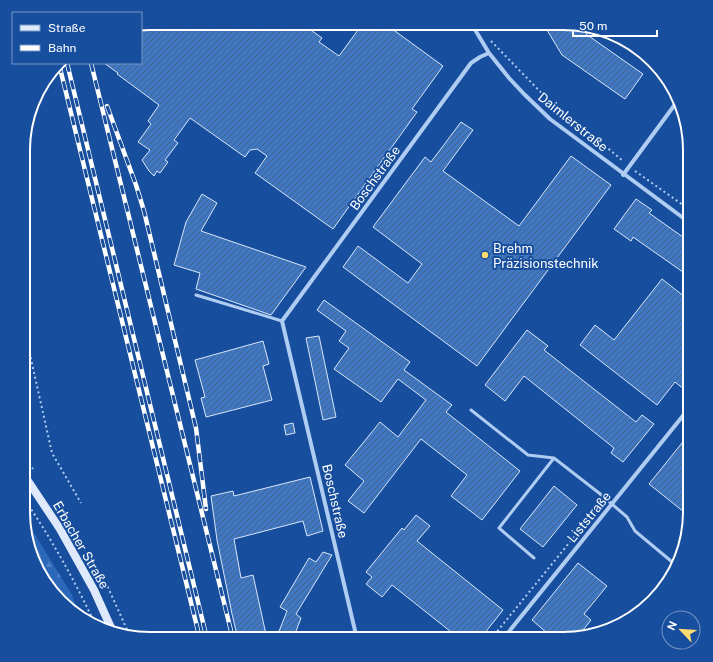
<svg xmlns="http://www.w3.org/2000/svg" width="713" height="662" viewBox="0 0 713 662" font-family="'Public Sans',sans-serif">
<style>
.forest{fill:url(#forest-firs)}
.building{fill:url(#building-hatch);stroke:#d7e7fc}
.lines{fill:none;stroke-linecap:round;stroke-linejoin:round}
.path{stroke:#afccf2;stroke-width:2;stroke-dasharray:2 3;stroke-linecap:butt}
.service{stroke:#afccf2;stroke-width:3}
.minor{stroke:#afccf2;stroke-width:4}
.secondary{stroke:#deeafc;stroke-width:8}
.rail-casing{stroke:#fff;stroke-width:4.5}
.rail{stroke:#174e9d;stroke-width:3;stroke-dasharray:9;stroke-linecap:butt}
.poi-dot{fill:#ffda70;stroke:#174e9d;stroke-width:1.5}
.labels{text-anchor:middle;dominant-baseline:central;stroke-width:4;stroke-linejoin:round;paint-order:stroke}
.street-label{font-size:13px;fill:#fff;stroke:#174e9d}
.poi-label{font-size:13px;fill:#fff;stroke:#174e9d;text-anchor:start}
.rim{fill:none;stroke:#fff;stroke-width:2}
</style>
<defs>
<pattern id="forest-firs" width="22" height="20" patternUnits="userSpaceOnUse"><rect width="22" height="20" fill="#2b68ba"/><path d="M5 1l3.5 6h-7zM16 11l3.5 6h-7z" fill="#4b7fc4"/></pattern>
<pattern id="building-hatch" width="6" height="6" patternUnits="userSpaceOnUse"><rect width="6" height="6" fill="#4077c3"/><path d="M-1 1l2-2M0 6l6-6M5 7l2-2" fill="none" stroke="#466288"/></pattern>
</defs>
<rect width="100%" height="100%" fill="#174e9d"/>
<path class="forest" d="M 23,515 L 72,595 L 79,614 L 54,595 L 33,560 Z"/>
<path class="building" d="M 150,23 L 301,23 L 322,38 L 319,42 L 339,56 L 363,23 L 384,23 L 443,66 L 412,109 L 417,112 L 333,229 L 255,173 L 267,156 L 257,149 L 250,150 L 245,157 L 190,118 L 174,140 L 178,143 L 165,160 L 168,162 L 160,173 L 157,171 L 154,176 L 149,171 L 142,160 L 150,150 L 138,142 L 151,124 L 148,121 L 159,105 L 117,74 L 118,73 L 104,63 L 141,63 L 141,25 Z
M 552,23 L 571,23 L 584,27 L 588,30 L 586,34 L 643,74 L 625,99 L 562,55 L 547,30 Z
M 461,122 L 473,130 L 443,171 L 519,226 L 571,156 L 611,185 L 477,366 L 343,267 L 358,246 L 408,283 L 422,264 L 373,227 L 425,157 L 431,162 Z
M 202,194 L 217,203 L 201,231 L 306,267 L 271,315 L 196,289 L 200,273 L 174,265 L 186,222 Z
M 636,199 L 652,210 L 649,213 L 690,242 L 690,277 L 633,237 L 631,241 L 614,229 Z
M 662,279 L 690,301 L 690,383 L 685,390 L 675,382 L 657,405 L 580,345 L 595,325 L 614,340 Z
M 324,300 L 410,362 L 404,370 L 452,405 L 446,412 L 520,471 L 482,520 L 451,496 L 467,475 L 421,439 L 364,513 L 348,501 L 364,481 L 345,465 L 380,422 L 398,437 L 426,400 L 398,379 L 381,402 L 334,369 L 349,348 L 339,341 L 346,331 L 317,310 Z
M 527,330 L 548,346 L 544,350 L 636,422 L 642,415 L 654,424 L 623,462 L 611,453 L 614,448 L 524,376 L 505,401 L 485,385 Z
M 319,336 L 336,417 L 323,420 L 306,338 Z
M 263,341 L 269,364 L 263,366 L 272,400 L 206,417 L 201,398 L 205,397 L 195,360 Z
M 293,423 L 295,433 L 286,435 L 284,425 Z
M 690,433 L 690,512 L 689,516 L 649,484 Z
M 310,477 L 323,531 L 307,536 L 303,521 L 234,539 L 241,578 L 253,575 L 267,639 L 238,639 L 232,614 L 217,540 L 211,496 L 233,491 L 234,496 Z
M 554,486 L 577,505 L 543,547 L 520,529 Z
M 416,515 L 430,526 L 417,541 L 503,610 L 480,639 L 460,639 L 392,585 L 382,597 L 366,584 L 372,577 L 366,572 L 402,528 L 404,530 Z
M 323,552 L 332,555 L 296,614 L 301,618 L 293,639 L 276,639 L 287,611 L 280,607 L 309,558 L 316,562 Z
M 578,563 L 607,586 L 584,614 L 591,620 L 583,630 L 588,635 L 571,639 L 554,639 L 532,620 Z"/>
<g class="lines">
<path class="path" d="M 491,41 L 559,111 L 585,129 L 623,161
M 635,171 L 690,210
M 24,328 L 52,453 L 81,503
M 684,401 L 690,394
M 24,455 L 33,469
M 23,497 C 51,538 75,581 96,626
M 74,531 L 106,583 L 129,634
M 491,639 L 578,532"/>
<path class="service" d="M 196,295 L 282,321
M 471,410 L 528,455 L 554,458 L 599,493 L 627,517 L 635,531 L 677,566
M 534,558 L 499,528 L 554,458"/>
<path class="minor" d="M 471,23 L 489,53 L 509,78 L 524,94 L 550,119 L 690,223
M 613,34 L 661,70
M 623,175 L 679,99
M 357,639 L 282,321 L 471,63 L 480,57 L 489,53
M 503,639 L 690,407"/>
<path class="secondary" d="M 24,475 L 60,529 L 94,590 L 112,630"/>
<defs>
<path id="rail" d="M 67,63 L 207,639
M 91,63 L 233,639
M 59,64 L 200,639
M 107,106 L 136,185 L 144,211 L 196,428 L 206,509"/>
</defs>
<use href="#rail" class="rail-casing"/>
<use href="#rail" class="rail"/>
</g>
<circle class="poi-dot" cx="485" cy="255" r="4"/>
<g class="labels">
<g class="street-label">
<text transform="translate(573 122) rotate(39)">Daimlerstraße</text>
<text transform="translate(375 178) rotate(-54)">Boschstraße</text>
<text transform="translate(335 501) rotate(77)">Boschstraße</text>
<text transform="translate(589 517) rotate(-51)">Liststraße</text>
<text transform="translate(81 545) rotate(60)">Erbacher Straße</text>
</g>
<g class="poi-label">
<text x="493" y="248">Brehm<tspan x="493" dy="15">Präzisionstechnik</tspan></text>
</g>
</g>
<path d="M0 0H713V662H0ZM150 30H563A120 120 0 0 1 683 150V512A120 120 0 0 1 563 632H150A120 120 0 0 1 30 512V150A120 120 0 0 1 150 30Z" fill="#174e9d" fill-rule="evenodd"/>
<path class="rim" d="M150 30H563A120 120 0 0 1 683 150V512A120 120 0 0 1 563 632H150A120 120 0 0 1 30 512V150A120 120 0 0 1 150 30Z"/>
<rect x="12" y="12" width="130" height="52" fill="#174e9d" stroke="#7495c4"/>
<rect x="20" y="25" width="20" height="6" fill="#deeafc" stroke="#7495c4"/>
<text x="48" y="32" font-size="12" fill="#ffffff">Straße</text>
<rect x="20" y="45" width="20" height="6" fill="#ffffff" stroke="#7495c4"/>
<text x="48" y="52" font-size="12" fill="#ffffff">Bahn</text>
<g transform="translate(681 630) rotate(295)"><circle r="19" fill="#174e9d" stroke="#7495c4"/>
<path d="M0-3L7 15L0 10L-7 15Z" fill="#ffda70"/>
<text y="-6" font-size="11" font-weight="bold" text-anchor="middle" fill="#ffffff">N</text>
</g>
<path d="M573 30v6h84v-6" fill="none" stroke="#ffffff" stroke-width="2"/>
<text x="579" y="30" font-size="12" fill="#ffffff" stroke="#174e9d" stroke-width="3" paint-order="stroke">50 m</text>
</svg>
